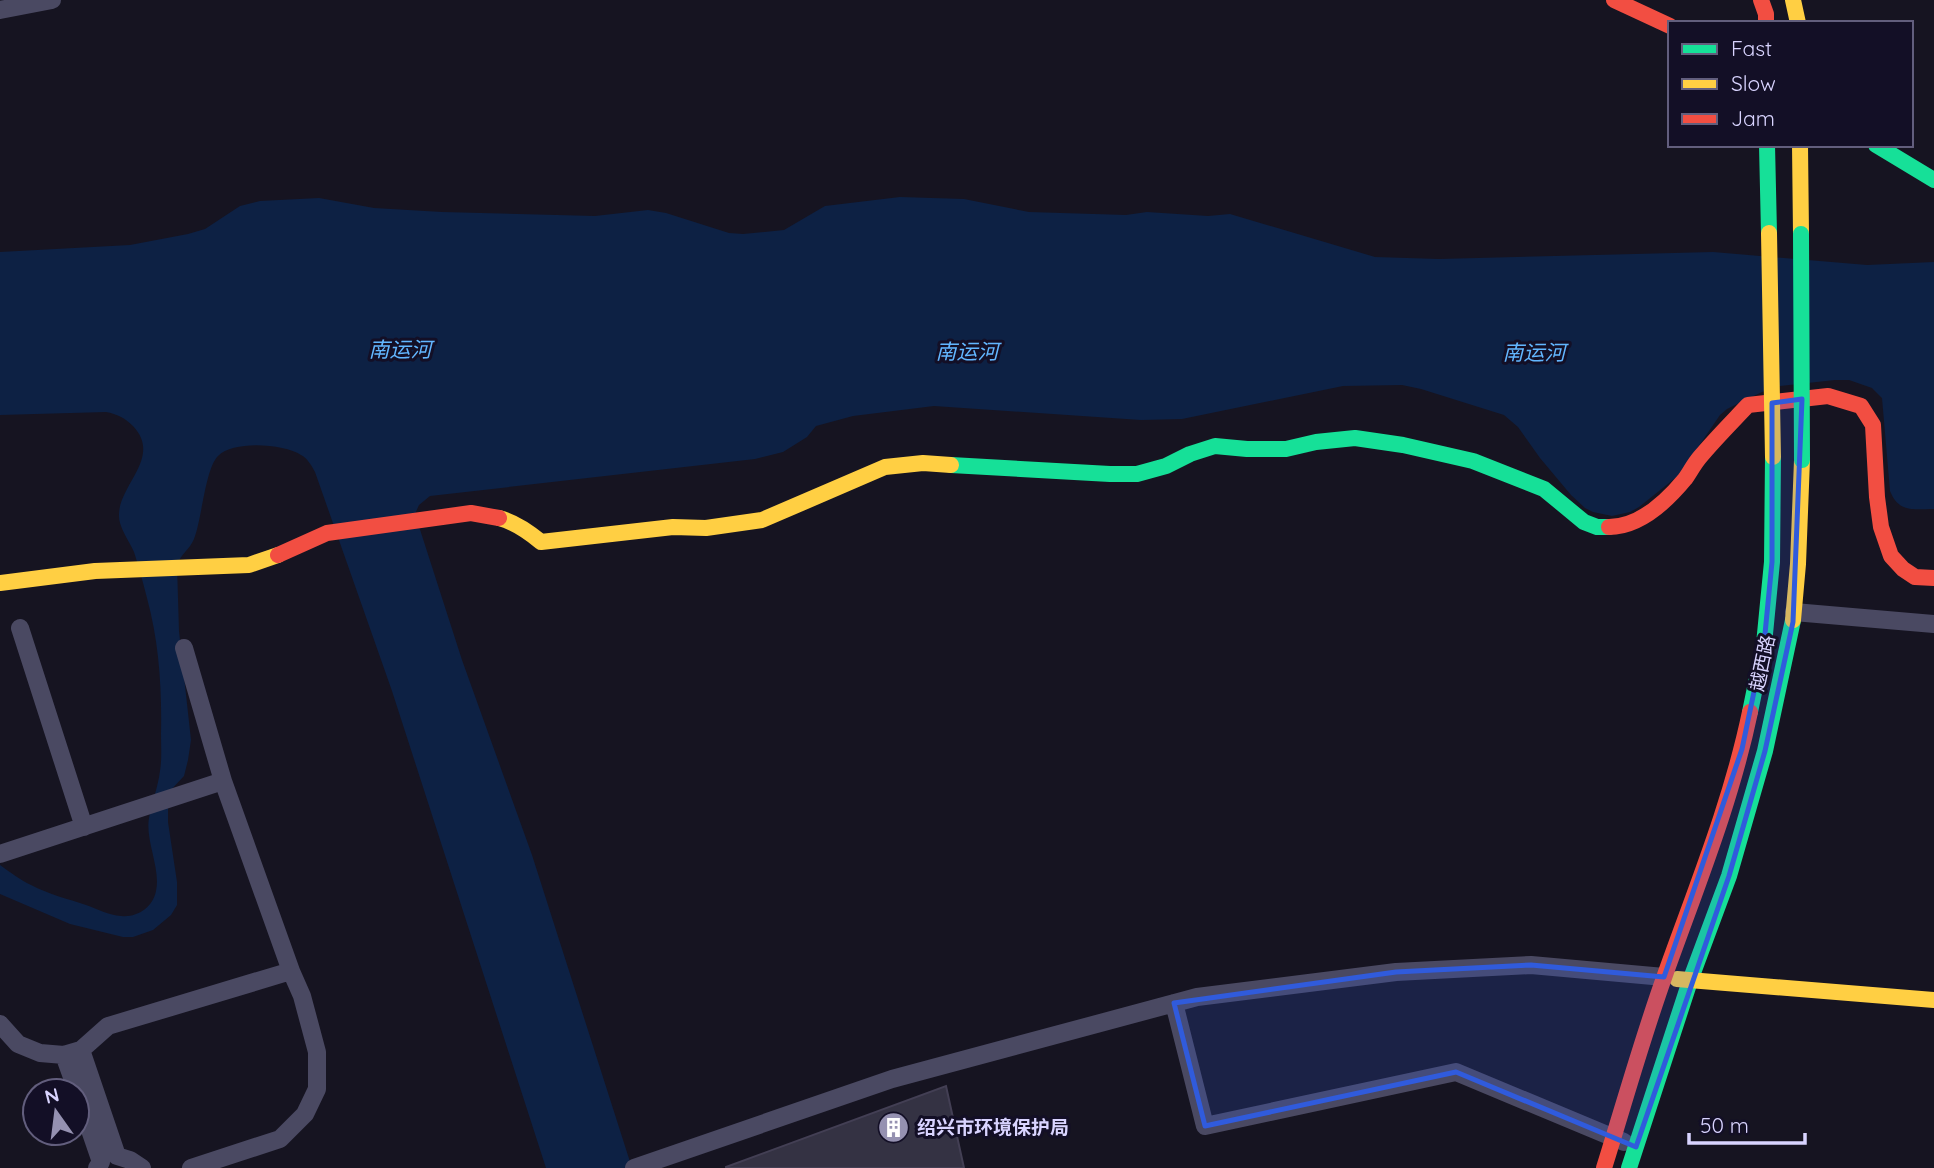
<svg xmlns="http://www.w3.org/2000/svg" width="1934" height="1168" viewBox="0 0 1934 1168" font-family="Quicksand,'Noto Sans SC',sans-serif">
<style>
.water{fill:#0d2144}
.building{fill:#343243;stroke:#433f54;stroke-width:2}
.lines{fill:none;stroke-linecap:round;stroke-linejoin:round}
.street{stroke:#4a4962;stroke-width:18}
.fast{stroke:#16e098;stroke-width:16}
.slow{stroke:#ffcf43;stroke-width:16}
.jam{stroke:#f24e42;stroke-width:16}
.fast-bridge{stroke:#16e098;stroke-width:16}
.slow-bridge{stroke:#ffcf43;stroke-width:16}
.marked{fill:#305bdc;fill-opacity:0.2;stroke:#305bdc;stroke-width:5;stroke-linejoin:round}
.labels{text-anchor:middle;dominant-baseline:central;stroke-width:6;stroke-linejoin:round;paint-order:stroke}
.street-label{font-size:19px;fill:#d9d4ff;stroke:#130f26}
.poi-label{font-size:19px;font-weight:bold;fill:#d9d4ff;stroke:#130f26;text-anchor:start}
.water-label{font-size:21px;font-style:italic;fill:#62b6ff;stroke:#130f26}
</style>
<rect width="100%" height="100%" fill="#161421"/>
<path class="water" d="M 900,197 L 964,199 L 1029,212 L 1126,215 L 1147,212 L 1208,216 L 1230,214 L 1375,257 L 1439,259 L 1713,252 L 1867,265 L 1934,262 L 1934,509 C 1913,509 1899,513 1890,491 L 1882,398 L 1872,388 L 1849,380 L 1835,380 L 1780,386 L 1762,392 L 1727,409 L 1720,415 L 1679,475 L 1639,507 L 1630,512 L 1612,516 L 1593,512 L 1585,508 L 1571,495 L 1540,458 L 1518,427 L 1504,415 L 1421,389 L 1402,385 L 1343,386 L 1182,419 L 1141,420 L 934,406 L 853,416 L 816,426 L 807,437 L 783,452 L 755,459 L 430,496 L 419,505 L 415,514 L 462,660 L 532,855 L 632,1168 L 546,1168 L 392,691 L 315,472 C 312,466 307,458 301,455 C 284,444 234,440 218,456 C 205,469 202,519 194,539 C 190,549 180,555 177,565 L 179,631 L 191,740 L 188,760 L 184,776 L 168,793 L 168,822 L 177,882 L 177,905 L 171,915 L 153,930 L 133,937 L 123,937 L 70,924 L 0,894 L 0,865 C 10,872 20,880 31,885 C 48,894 68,899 86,905 C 97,909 109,915 121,916 C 137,918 153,907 156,891 C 161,869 145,840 149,818 C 152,802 158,787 160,771 C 162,759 161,746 161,734 C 162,688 159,642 147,598 C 143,583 139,567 134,552 C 130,543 123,533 120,523 C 111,489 165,460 133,426 C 125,418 117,414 106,412 L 0,415 L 0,252 L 130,245 L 188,234 L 205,229 L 240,206 L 260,201 L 319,198 L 374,208 L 442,212 L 595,216 L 648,210 L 666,213 L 729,233 L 743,234 L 784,230 L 825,206 Z"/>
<path class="building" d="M 946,1086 L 964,1168 L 726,1168 L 726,1167 Z"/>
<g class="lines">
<path class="street" d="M 0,10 L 52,0
M 1794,612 L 1934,624
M 20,628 L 84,827
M 0,854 L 223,781
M 1174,1003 L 1205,1126 L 1456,1072 L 1624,1142
M 0,1024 L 18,1044 L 40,1053 L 64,1055 L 81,1050 L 108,1026 L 291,971 L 223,781 L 184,648
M 81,1050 L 117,1156 L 130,1160 L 142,1168
M 64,1055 L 77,1091
M 77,1092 L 101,1162 L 97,1168
M 191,1168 L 280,1139 L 305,1114 L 317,1089 L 317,1052 L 302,996 L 291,971
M 634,1168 L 892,1079 L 1197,997 L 1396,972 L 1531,965 L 1664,977"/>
<path class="fast" d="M 1767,145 L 1769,233
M 1876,145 L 1934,180
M 951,465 L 1110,474 L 1137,474 L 1166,466 L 1190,454 L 1215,446 L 1247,449 L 1286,449 L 1316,442 L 1355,438 L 1403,445 L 1473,461 L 1544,489 L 1584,522 L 1597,527 L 1609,527
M 1750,712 L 1764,644 L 1772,562 L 1773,457
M 1629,1168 L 1690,981 L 1729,876 L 1765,751 L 1793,620"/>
<path class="slow" d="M 1793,0 L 1798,23
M 1800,145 L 1801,234
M 499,518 C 515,522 529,532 541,542 L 673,527 L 706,528 L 762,520 L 885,467 L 923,463 L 951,465
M 0,583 L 95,571 L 249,565 L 278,555
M 1793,620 L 1798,564 L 1802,460
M 1677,979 L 1934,1000"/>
<path class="jam" d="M 1614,0 L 1670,26
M 1761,0 L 1766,14 L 1766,23
M 1609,527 C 1640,527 1666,502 1685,479 C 1690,472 1694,464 1700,457 C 1715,439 1732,422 1748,405 L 1828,396 L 1861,406 L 1873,425 L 1877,497 L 1881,527 L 1891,556 L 1903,569 L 1915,577 L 1934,578
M 278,555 L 327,533 L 471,513 L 499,518
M 1604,1168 C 1624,1104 1642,1039 1665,975 C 1696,888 1731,803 1750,712"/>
<path class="fast-bridge" d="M 1801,234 L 1802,460"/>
<path class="slow-bridge" d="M 1769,233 L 1773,457"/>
</g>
<path class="marked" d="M 1802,399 L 1793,622 L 1765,751 L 1729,876 L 1636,1147 L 1456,1072 L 1205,1126 L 1174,1003 L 1396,972 L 1531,965 L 1664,977 L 1742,749 L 1764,644 L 1772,562 L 1772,403 Z"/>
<defs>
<symbol id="building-disc" viewBox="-11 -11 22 22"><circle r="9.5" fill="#9591b1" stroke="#130f26"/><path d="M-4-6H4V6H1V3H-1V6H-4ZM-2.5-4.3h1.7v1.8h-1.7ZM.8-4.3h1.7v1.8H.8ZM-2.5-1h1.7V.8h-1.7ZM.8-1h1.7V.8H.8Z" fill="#fff"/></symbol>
</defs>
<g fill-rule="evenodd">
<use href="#building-disc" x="876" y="1110" width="35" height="35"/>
</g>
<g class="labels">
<g class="street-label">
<text transform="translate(1762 663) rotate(-78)">越西路</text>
</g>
<g class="poi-label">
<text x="917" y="1127">绍兴市环境保护局</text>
</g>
<g class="water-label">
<text x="400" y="349">南运河</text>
<text x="967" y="351">南运河</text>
<text x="1534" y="352">南运河</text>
</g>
</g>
<rect x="1668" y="21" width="245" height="126" fill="#130f26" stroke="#625e7d" stroke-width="2"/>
<rect x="1682" y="44" width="35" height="10" fill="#16e098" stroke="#625e7d" stroke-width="2"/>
<text x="1731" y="56" font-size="21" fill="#d9d4ff">Fast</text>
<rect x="1682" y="79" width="35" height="10" fill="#ffcf43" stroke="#625e7d" stroke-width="2"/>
<text x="1731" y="91" font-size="21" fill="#d9d4ff">Slow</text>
<rect x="1682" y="114" width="35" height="10" fill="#f24e42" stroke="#625e7d" stroke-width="2"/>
<text x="1731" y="126" font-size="21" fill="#d9d4ff">Jam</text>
<g transform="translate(56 1112) rotate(346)"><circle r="33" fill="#130f26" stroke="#625e7d" stroke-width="2"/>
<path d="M0-5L12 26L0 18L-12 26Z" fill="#9591b1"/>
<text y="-10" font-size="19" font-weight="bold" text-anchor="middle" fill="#d9d4ff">N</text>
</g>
<path d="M1689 1133v10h116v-10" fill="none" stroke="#d9d4ff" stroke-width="3.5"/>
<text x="1700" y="1133" font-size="21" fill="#d9d4ff" stroke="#130f26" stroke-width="5" paint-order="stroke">50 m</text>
</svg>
